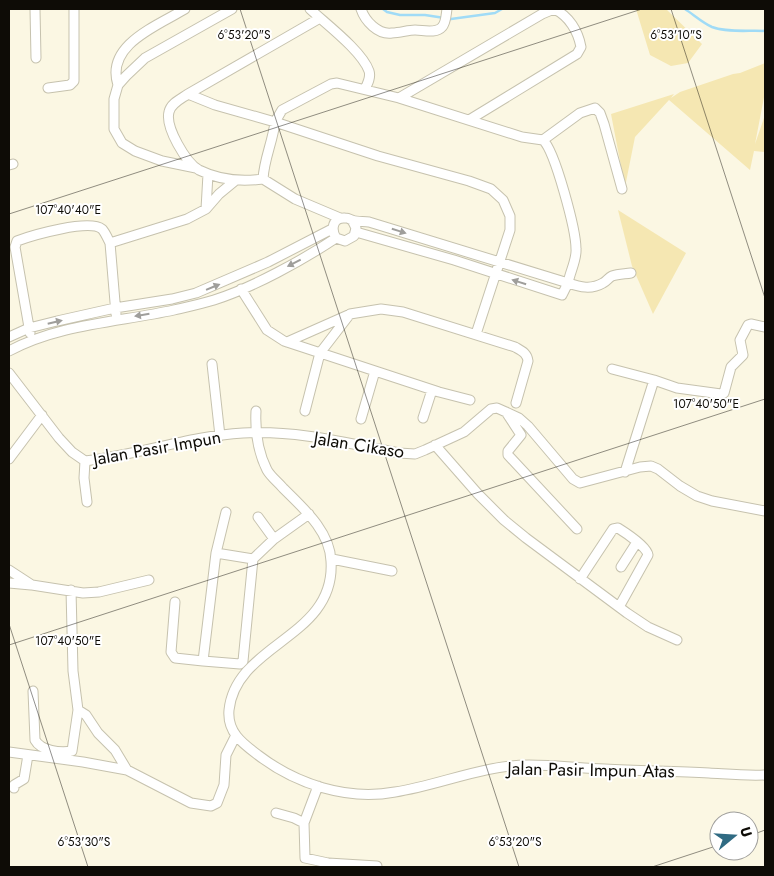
<svg xmlns="http://www.w3.org/2000/svg" width="774" height="876" viewBox="0 0 774 876" font-family="Jost,sans-serif">
<style>
.green{fill:#f5e7b2}
.lines{fill:none;stroke-linecap:round;stroke-linejoin:round}
.stream{stroke:#a0dbf6;stroke-width:2.5}
.minor-casing{stroke:#c6c2ae;stroke-width:11}
.minor{stroke:#fff;stroke-width:9}
.oneway{fill:#9f9e9b}
.ticks{fill:none;stroke:#0e0c06;stroke-width:1;stroke-opacity:0.45}
.labels{text-anchor:middle;dominant-baseline:central;stroke-width:4;stroke-linejoin:round;paint-order:stroke}
.street-label{font-size:18px;fill:#0e0c06;stroke:#fff}
.ticks-label{font-size:12px;text-anchor:middle;fill:#0e0c06;stroke:#fff;stroke-width:4;stroke-linejoin:round;paint-order:stroke}
</style>
<rect width="100%" height="100%" fill="#fbf7e3"/>
<path class="green" d="M 636,9 L 666,9 L 702,44 L 688,63 L 671,66 L 650,55 Z
M 765,63 L 765,92 L 755,144 L 765,115 L 765,152 L 754,151 L 750,170 L 669,100 L 635,137 L 625,187 L 611,114 L 674,94 L 671,98 L 680,92 L 733,74 L 740,73 Z
M 618,210 L 686,253 L 653,314 L 632,266 Z"/>
<g class="lines">
<path class="stream" d="M 383,9 L 387,12 L 400,15 L 425,15 L 451,19 L 495,13 L 502,9
M 685,9 C 694,15 703,23 712,27 C 728,33 749,30 765,31"/>
<defs>
<path id="minor" d="M 35,9 L 36,58
M 310,9 C 326,24 362,51 369,71 C 371,77 368,83 365,89
M 361,9 C 365,21 378,35 392,33 C 400,33 408,30 415,30 C 423,30 436,34 442,27 C 446,23 446,15 447,9
M 118,85 C 105,45 157,26 185,9
M 48,88 L 70,85 L 74,81 L 74,9
M 188,94 L 215,105 L 275,122 L 282,110 L 331,84 L 337,83 L 399,98 L 522,137 L 543,140 C 555,151 576,230 576,249 C 577,259 570,272 568,283 C 580,287 591,290 603,283 C 607,281 608,278 612,276 C 618,274 625,274 631,273
M 399,98 L 542,14 L 554,9 C 569,16 578,31 581,47 L 577,54 L 469,120
M 543,140 L 580,113 L 595,108 L 600,113 L 604,124 L 622,189
M 9,165 L 13,164
M 196,168 L 162,161 L 135,151 L 122,143 L 114,129 L 114,99 L 118,85 L 126,76 L 145,58 L 232,9
M 263,179 C 241,182 219,180 199,170 C 186,163 165,127 169,112 C 171,103 181,99 188,94 L 320,18
M 206,209 L 208,174
M 340,218 L 295,199 L 263,179 C 264,159 273,141 275,122 L 378,156 L 469,181 L 491,189 L 503,200 L 510,216 L 510,230 L 476,334
M 352,220 L 356,228 L 354,236 L 345,241 L 336,238 C 331,230 332,217 345,218 C 350,218 348,219 352,220 C 357,222 364,221 369,222 L 568,283 L 562,295 L 454,260 L 356,232
M 241,289 L 267,330 L 284,341 L 439,392 L 470,400
M 116,314 L 110,243 L 187,219 L 206,209 L 219,194 L 236,180
M 30,333 L 15,247 L 17,241 C 33,235 89,219 102,229 C 105,232 108,239 110,243
M 9,337 L 29,328 L 57,321 L 115,308 L 172,299 L 196,293 L 268,262 L 332,229
M 287,342 L 348,315
M 9,351 C 59,324 119,322 174,310 C 187,307 201,304 214,300 C 252,288 303,260 336,238
M 212,364 L 220,436
M 612,369 L 654,380
M 9,373 L 59,438 L 72,452 L 85,461 C 138,455 190,436 243,433 C 296,430 347,443 399,453 L 415,454 L 425,450 L 464,432 L 491,409 L 497,408 L 519,418 L 528,426 L 573,479 L 580,483 L 640,467 L 651,466 L 658,469 L 680,486 L 697,496 L 712,501 L 765,511
M 256,411 C 255,431 258,452 267,470 C 271,477 278,482 283,488 C 303,508 330,531 331,561 C 336,638 236,643 229,710 C 227,732 242,743 258,755 C 296,784 347,801 395,792 C 440,785 483,765 529,765 C 554,765 580,768 605,769 C 639,771 674,771 709,773 C 727,774 746,776 765,775
M 305,411 L 320,353 L 350,314 L 381,309 L 403,312 L 515,347 C 522,351 527,353 528,361 L 516,403
M 506,412 L 521,435 L 508,451 L 508,455 L 577,529
M 423,418 L 432,390
M 361,419 L 375,371
M 435,445 L 478,494 L 504,520 L 526,538 L 627,613 L 648,627 L 677,640
M 9,459 L 42,415
M 85,461 L 84,478 L 87,502
M 625,472 L 654,380 L 677,388 L 721,394 L 724,393 L 731,367 L 743,355 L 740,340 L 748,325 L 751,324 L 765,327
M 258,517 L 274,539
M 216,553 L 226,512
M 253,559 L 243,661 L 240,664 L 203,661 L 216,553 L 253,559 L 274,539 L 309,514
M 332,559 L 392,571
M 621,567 L 637,542
M 9,570 L 32,585 L 83,593 L 99,592 L 149,580
M 580,579 L 613,529 L 618,528 C 626,533 647,547 648,555 L 619,607
M 9,583 L 31,585
M 175,602 L 171,652 L 175,658 L 203,661
M 33,691 L 35,740 C 41,751 60,753 72,751 L 78,710 L 73,671 L 71,590
M 78,710 L 86,715 L 98,733 L 115,750 L 127,770
M 9,752 L 83,762 L 127,770 L 191,803 L 211,806 L 217,803 L 224,785 L 226,755 L 235,737
M 318,786 L 304,823 L 305,858 L 328,863 L 377,866
M 14,788 L 14,785 L 24,779 L 28,755
M 276,813 L 294,818 L 304,823"/>
</defs>
<use href="#minor" class="minor-casing"/>
<use href="#minor" class="minor"/>
</g>
<defs><path id="oneway-solid" d="M-6-.8H1V-3.2L6.5 0L1 3.2V.8H-6Z" transform="scale(1.25)"/></defs>
<g class="oneway">
<use href="#oneway-solid" transform="translate(399 231) rotate(17)"/>
<use href="#oneway-solid" transform="translate(294 263) rotate(153)"/>
<use href="#oneway-solid" transform="translate(519 282) rotate(-162)"/>
<use href="#oneway-solid" transform="translate(213 287) rotate(-22)"/>
<use href="#oneway-solid" transform="translate(142 315) rotate(171)"/>
<use href="#oneway-solid" transform="translate(55 322) rotate(-13)"/>
</g>
<path class="ticks" d="M 240,9 L 519,867M 671,9 L 765,298M 9,214 L 642,9M 9,624 L 88,867M 9,645 L 765,399M 749,836 L 765,830M 652,867 L 719,845"/>
<g class="labels">
<g class="street-label">
<text transform="translate(359 445) rotate(9)">Jalan Cikaso</text>
<text transform="translate(157 448) rotate(-10)">Jalan Pasir Impun</text>
<text transform="translate(591 770) rotate(1)">Jalan Pasir Impun Atas</text>
</g>
</g>
<g class="ticks-label">
<text x="244" y="39">6°53'20"S</text>
<text x="676" y="39">6°53'10"S</text>
<text x="68" y="214">107°40'40"E</text>
<text x="706" y="408">107°40'50"E</text>
<text x="68" y="645">107°40'50"E</text>
<text x="84" y="846">6°53'30"S</text>
<text x="515" y="846">6°53'20"S</text>
</g>
<rect width="774" height="876" fill="none" stroke="#0e0c06" stroke-width="20"/>
<g transform="translate(734 836) rotate(72)"><circle r="24" fill="#ffffff" stroke="#9f9e9b"/>
<path d="M0-4L9 19L0 12L-9 19Z" fill="#306b83"/>
<text y="-8" font-size="14" font-weight="bold" text-anchor="middle" fill="#0e0c06">U</text>
</g>
</svg>
